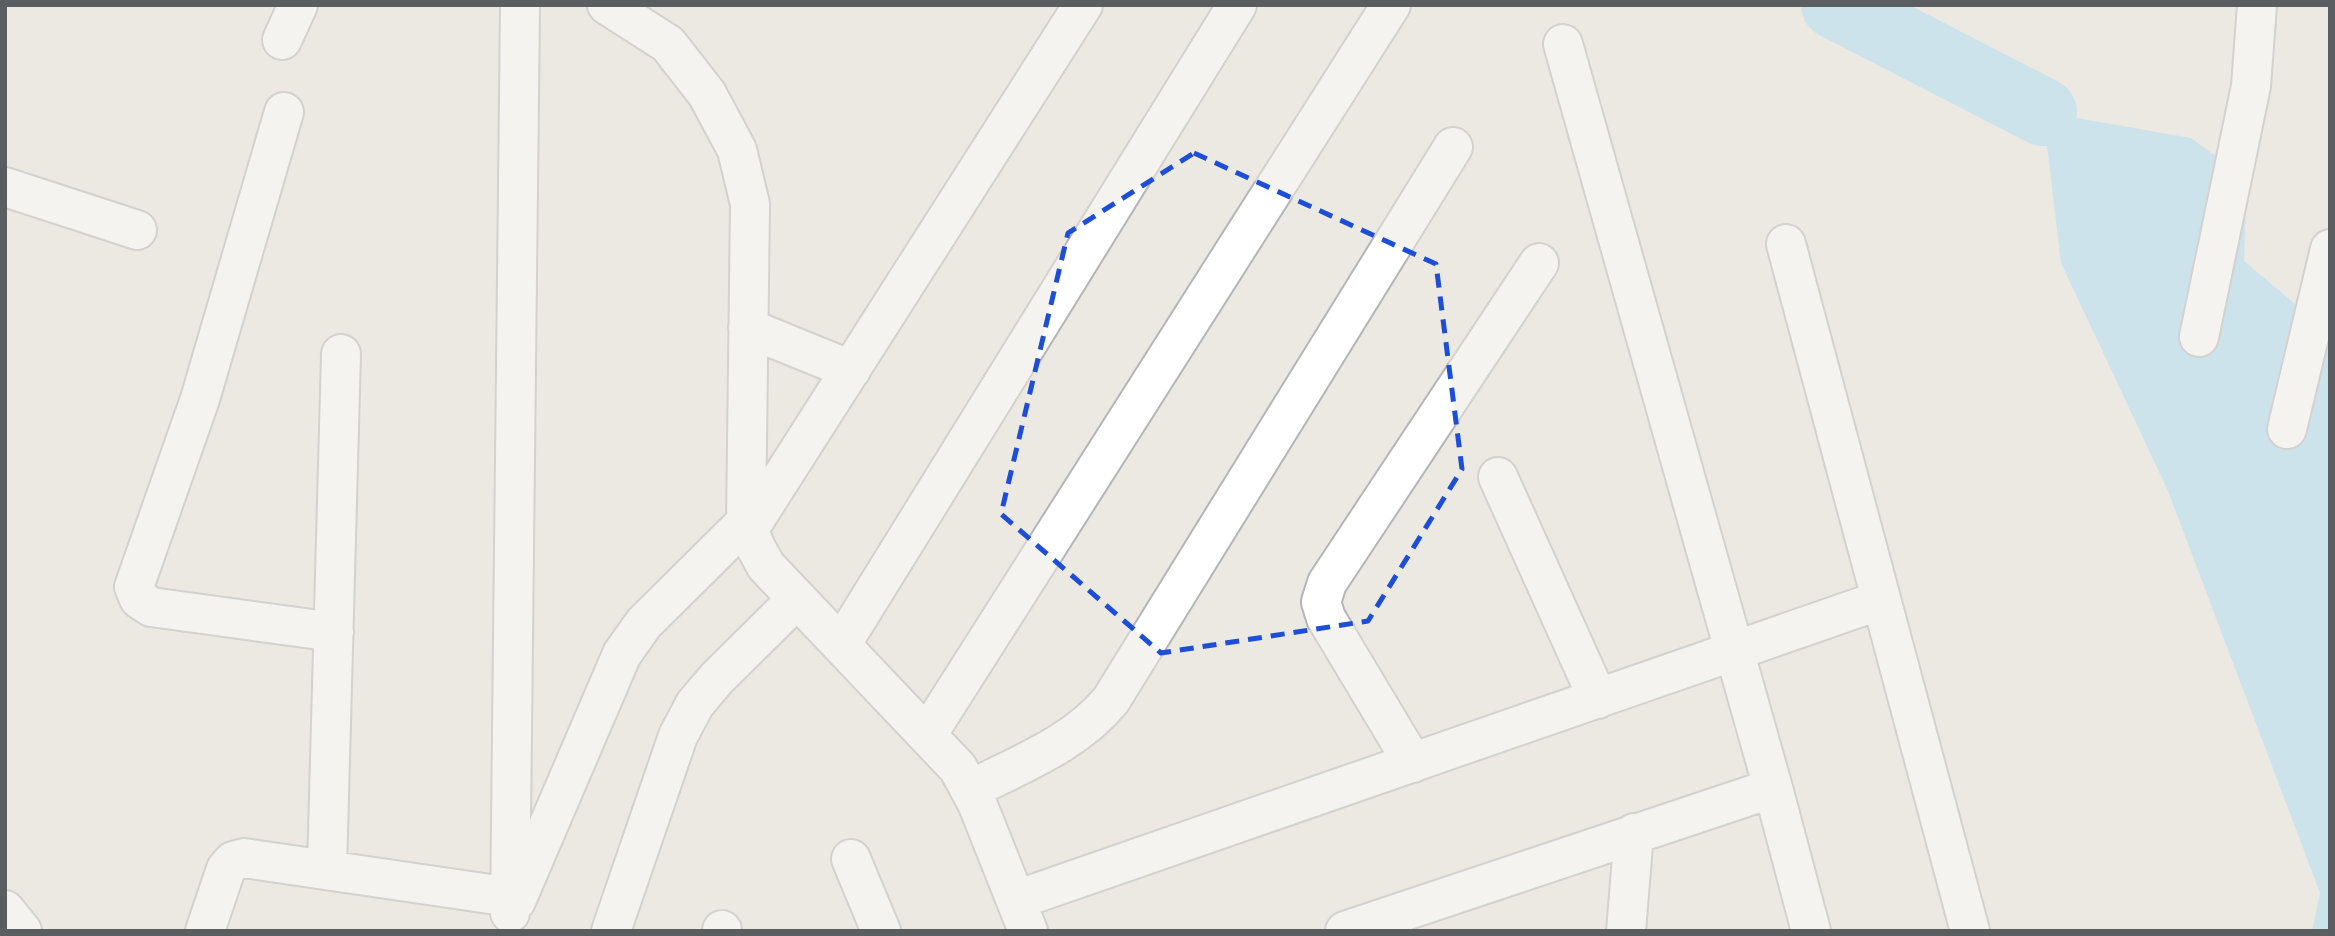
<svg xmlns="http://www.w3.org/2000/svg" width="2335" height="936" viewBox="0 0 2335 936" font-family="Overpass,sans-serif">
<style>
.water{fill:#a7dbf7}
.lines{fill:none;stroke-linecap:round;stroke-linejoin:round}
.river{stroke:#a7dbf7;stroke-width:68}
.minor-casing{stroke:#b3b5b8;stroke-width:42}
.minor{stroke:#fff;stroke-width:38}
.marked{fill:none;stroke:#1d4ed8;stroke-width:5;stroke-dasharray:14 9;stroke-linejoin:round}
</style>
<rect width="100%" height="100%" fill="#ece9e2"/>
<path class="water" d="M 2043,112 L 2191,138 L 2247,179 L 2244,261 L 2330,333 L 2330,931 L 2312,931 L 2320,893 L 2168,491 L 2061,263 Z"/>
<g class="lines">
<path class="river" d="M 1835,5 L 2043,112"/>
<defs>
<path id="minor" d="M 607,5 L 668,44 L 707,94 L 737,150 L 750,204 L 746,522 L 755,546 L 766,566 L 958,768 L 977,803 L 1028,931
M 282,40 L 298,5
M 1563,44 L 1773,788 L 1811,931
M 284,112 L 200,399 L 134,587 L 139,599 L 151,607 L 334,632
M 5,187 L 137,230
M 1786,244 L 1970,931
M 748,328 L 851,370
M 2199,337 L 2251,86 L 2257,5
M 2287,429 L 2330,249
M 1498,477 L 1598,699
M 749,529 L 1083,5
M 841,645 L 1237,5
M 927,735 L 1391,5
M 1413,763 L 1326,618 L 1321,602 L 1327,583 L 1539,263
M 970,790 C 1020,764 1075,744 1111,700 L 1453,147
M 851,859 L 881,931
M 327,870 L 341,354
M 1016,900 L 1881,600
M 516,901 L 622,654 L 644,623 L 746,522
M 5,910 L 22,931
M 510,913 L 520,5
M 722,930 L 722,931
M 205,931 L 226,869 L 233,861 L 244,858 L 510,897
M 611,931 L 678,736 L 695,704 L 717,678 L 797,599
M 1345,931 L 1773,788
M 1626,931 L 1634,833"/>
</defs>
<use href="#minor" class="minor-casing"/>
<use href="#minor" class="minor"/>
</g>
<path d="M0 0H2335V936H0ZM 1194,153 L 1436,264 L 1462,469 L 1368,621 L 1161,653 L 1001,514 L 1068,233 Z" fill="#ece9e2" fill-opacity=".55" fill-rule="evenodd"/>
<path class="marked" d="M 1194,153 L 1436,264 L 1462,469 L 1368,621 L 1161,653 L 1001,514 L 1068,233 Z"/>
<rect width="2335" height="936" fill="none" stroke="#5a5e61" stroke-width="14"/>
</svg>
